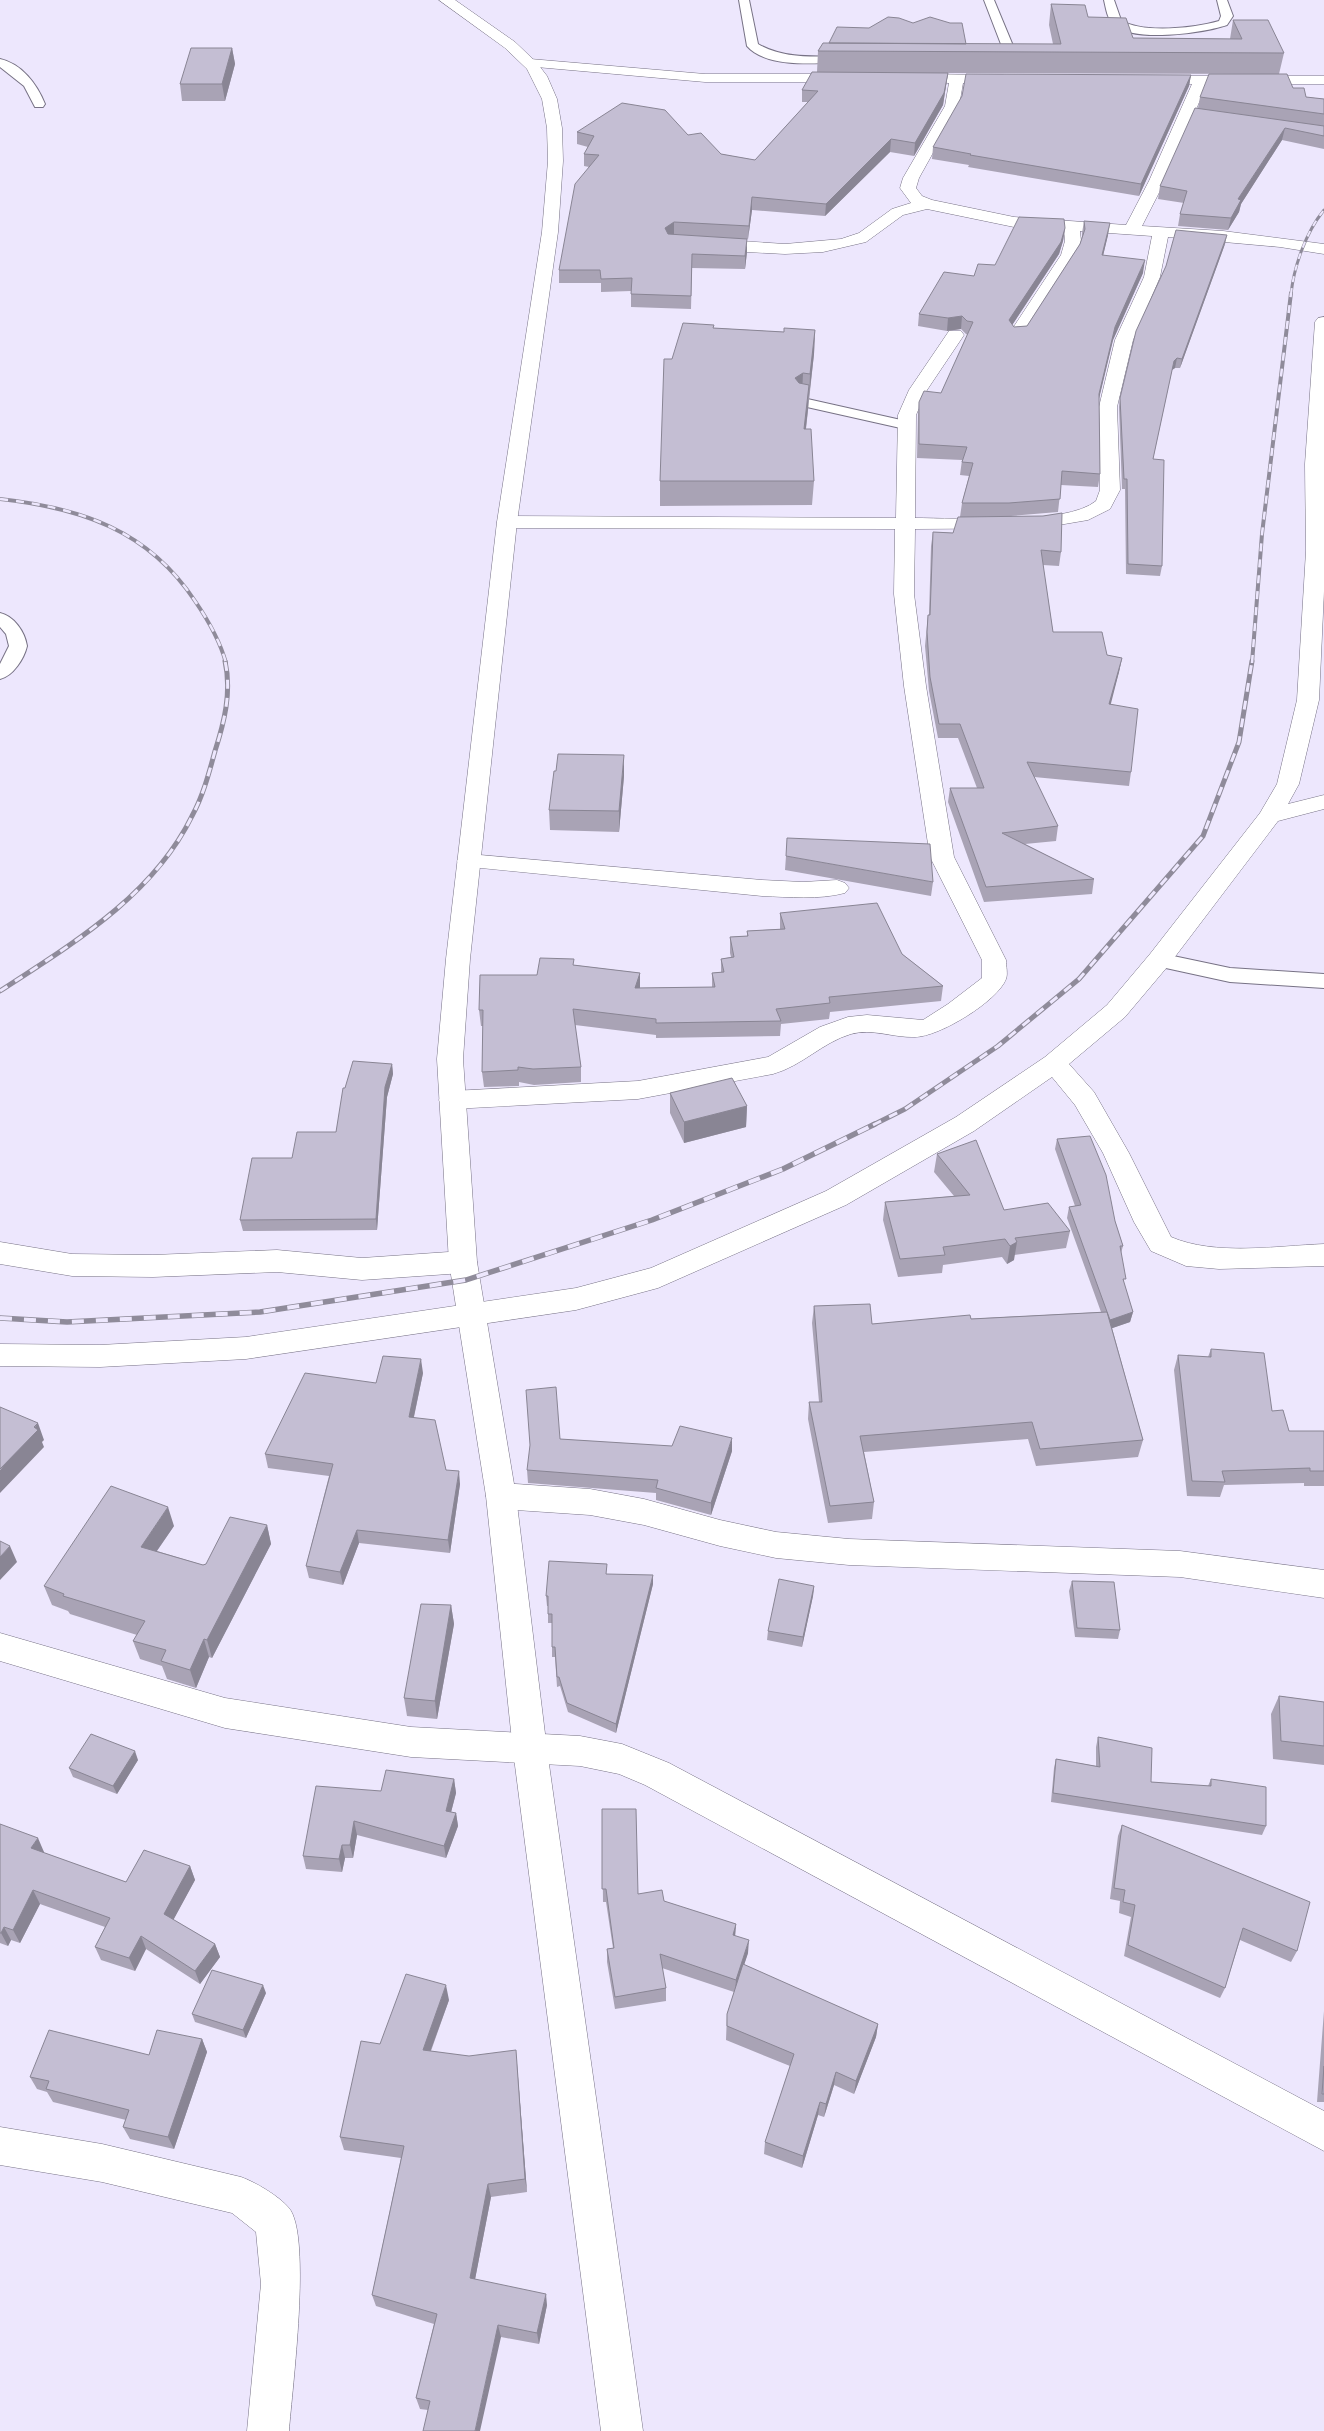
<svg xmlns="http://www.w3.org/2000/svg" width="1324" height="2431" viewBox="0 0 1324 2431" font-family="Signika,sans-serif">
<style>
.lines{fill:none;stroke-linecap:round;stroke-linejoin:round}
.service-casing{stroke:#777285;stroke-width:2}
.minor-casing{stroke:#777285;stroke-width:1}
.tertiary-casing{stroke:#777285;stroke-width:1}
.service{fill:#fff;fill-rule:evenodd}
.minor{fill:#fff;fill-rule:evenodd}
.tertiary{fill:#fff;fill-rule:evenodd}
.rail-far3-casing{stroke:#8f8b9a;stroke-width:3}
.rail-far2-casing{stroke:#8f8b9a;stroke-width:4}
.rail-far1-casing{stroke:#8f8b9a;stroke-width:5}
.rail-casing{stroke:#8f8b9a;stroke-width:5.5}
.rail-far3{stroke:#ede7fd;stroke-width:2;stroke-dasharray:6;stroke-linecap:butt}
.rail-far2{stroke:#ede7fd;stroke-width:2.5;stroke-dasharray:8;stroke-linecap:butt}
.rail-far1{stroke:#ede7fd;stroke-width:3;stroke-dasharray:9;stroke-linecap:butt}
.rail{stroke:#ede7fd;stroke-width:4;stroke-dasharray:12;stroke-linecap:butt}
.wall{fill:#a9a3b5}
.shaded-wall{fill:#898594}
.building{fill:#c4bed3;stroke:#898594}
</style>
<rect width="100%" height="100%" fill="#ede7fd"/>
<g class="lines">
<defs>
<path id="service" d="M 739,0 L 749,0 L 758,44 C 786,60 817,56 848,56 L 854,59 L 848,62 C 820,63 767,69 747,46 Z
M 984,0 L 994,0 L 1016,53 L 1011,58 L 992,64 L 986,61 L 1004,52 Z
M 1104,0 L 1114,0 L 1121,20 C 1142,34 1195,28 1219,21 L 1221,16 L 1217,0 L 1227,0 L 1233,16 L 1227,25 C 1203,33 1134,43 1114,25 C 1107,19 1106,8 1104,0 Z
M 0,59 C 22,64 37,84 45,104 L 43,107 L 35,107 L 24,86 L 0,67 Z
M 803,398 L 910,422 L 912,425 L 905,429 L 798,405 L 796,402 Z
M 0,613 C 14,616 25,632 27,646 C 24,659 13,676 0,679 L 0,664 L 9,646 L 6,634 L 0,627 Z
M 1159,953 L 1230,968 L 1324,974 L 1324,988 L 1230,982 L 1152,965 L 1149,960 L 1152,955 Z"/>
<path id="minor" d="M 530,59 L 705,74 L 845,74 L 852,78 L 845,82 L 705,82 L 525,66 L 523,63 Z
M 911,74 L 1003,75 L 1010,79 L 1003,83 L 963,83 L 959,106 L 919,178 L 916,188 L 922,196 L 932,200 L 1014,217 L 1126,225 L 1149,181 L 1192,84 L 1153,83 L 1146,79 L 1148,76 L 1324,76 L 1324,84 L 1207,84 L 1165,181 L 1142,226 L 1223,231 L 1324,244 L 1324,254 L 1280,247 L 1168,237 L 1160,277 L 1133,340 L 1117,407 L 1120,490 L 1110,509 L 1088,520 L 1041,528 L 915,529 L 914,594 L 926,686 L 954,857 L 1006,960 C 1006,966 1008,974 1006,979 C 998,1001 939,1037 915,1037 C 894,1038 872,1028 851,1034 C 823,1042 802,1066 773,1074 L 638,1099 L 452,1109 L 443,1107 L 439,1100 L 443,1093 L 452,1091 L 638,1081 L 768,1057 L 820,1027 L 848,1017 L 867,1015 L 923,1020 L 948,1004 L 982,978 L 982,960 L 930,857 L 904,686 L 894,594 L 895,529 L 507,528 L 500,526 L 497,522 L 500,518 L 507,516 L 896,518 L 898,415 L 909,390 L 949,331 L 961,331 L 964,335 L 927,390 L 916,415 L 915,518 C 956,518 1066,526 1096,501 L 1100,490 L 1099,407 L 1115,340 L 1144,277 L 1152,236 L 1080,231 L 1081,241 L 1077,255 L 1024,338 L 1012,338 L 1009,334 L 1061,255 L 1065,241 L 1064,230 L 1014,227 L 927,209 L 903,215 L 866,242 L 823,252 L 785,254 L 747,252 L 710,249 L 702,244 L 710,239 L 785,244 L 841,239 L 859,233 L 892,209 L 911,203 L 900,188 L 903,178 L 945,106 L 949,83 L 906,81 L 904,78 Z
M 1324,317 L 1324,591 L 1319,700 L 1299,784 L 1288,804 L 1324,795 L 1324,809 L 1278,821 L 1168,966 L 1125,1017 L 1069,1064 L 1094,1092 L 1129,1153 L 1171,1237 C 1215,1256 1276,1246 1324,1244 L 1324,1266 L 1219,1269 L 1186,1266 L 1151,1251 L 1134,1222 L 1103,1153 L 1075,1105 L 1052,1077 L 974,1131 L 846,1205 L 658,1288 L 576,1310 L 246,1359 L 100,1367 L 0,1366 L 0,1344 L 100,1345 L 246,1337 L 576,1288 L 651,1268 L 826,1191 L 956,1117 L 1045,1057 L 1107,1005 L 1150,954 L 1260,813 L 1277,784 L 1297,700 L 1306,551 L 1305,464 L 1315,322 L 1318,318 Z
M 469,854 L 762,880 L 803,882 L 837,880 L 845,883 L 849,888 L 845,893 C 819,900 789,897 762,896 L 461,866 L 457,861 L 461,856 Z
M 0,1242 L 72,1254 L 153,1255 L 277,1250 L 362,1258 L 463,1251 L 473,1254 L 477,1262 L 473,1270 L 463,1273 L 362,1280 L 277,1272 L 153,1277 L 72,1276 L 0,1264 Z
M 501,1483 L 590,1489 L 644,1499 L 720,1520 L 776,1532 L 849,1539 L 1180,1551 L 1324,1570 L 1324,1598 L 1180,1577 L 849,1565 L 776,1558 L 720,1546 L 644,1525 L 590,1515 L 501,1509 L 490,1505 L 486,1496 L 490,1487 Z
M 0,1633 L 225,1698 L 411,1727 L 580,1736 L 622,1744 L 669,1763 L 1324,2111 L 1324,2151 L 645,1785 L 619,1774 L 580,1766 L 411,1757 L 225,1728 L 0,1661 Z
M 0,2127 L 102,2144 L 241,2177 C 255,2182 279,2196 289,2208 C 312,2236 292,2390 289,2431 L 247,2431 L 261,2284 L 256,2232 L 232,2213 L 102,2182 L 0,2165 Z"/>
<path id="tertiary" d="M 439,0 L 455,0 L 515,42 L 537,63 L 547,76 L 557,99 L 562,128 L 563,161 L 558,232 L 517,522 L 470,959 L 463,1059 L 477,1262 L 516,1496 L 547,1750 L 643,2431 L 601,2431 L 513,1750 L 486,1496 L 449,1262 L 437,1059 L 446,959 L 497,522 L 542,232 L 548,161 L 547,128 L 542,99 L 527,69 L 505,48 Z"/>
</defs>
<use href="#service" class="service-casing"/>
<use href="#minor" class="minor-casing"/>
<use href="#tertiary" class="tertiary-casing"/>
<use href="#service" class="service"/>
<use href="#minor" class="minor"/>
<use href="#tertiary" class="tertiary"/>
<defs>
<path id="rail-far3" d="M 1291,294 C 1294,266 1306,232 1324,210"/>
<path id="rail-far2" d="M 0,499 C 81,508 148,530 195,601 C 208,620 220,641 226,663
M 1252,663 L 1262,534 L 1291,293"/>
<path id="rail-far1" d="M 0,991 C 72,944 153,896 192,816 C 203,796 209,773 215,751 C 224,723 232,692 225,661
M 873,1125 L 905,1109 L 998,1046 L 1079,979 L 1203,836 L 1239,742 L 1252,661"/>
<path id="rail" d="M 0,1318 L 67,1322 L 260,1312 L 466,1280 L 652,1220 L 783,1169 L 875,1124"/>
</defs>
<use href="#rail-far3" class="rail-far3-casing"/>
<use href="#rail-far2" class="rail-far2-casing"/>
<use href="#rail-far1" class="rail-far1-casing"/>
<use href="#rail" class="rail-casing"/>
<use href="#rail-far3" class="rail-far3"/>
<use href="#rail-far2" class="rail-far2"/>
<use href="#rail-far1" class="rail-far1"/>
<use href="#rail" class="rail"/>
</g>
<path class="wall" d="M 1051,4 L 1088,17 L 1133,38 L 1230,39 L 1233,20 L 1284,53 L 1279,74 L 948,73 L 943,105 L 914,156 L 890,152 L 825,216 L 752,210 L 748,239 L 736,239 L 747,252 L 745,269 L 692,268 L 691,309 L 631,307 L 631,291 L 601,292 L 601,283 L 559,283 L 559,270 L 589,167 L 584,166 L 584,154 L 588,147 L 577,144 L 577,132 L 688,135 L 721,154 L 755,160 L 808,102 L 802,102 L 802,90 L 817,72 L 818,51 L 829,43 L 869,28 L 913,23 L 966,44 L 1053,44 L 1049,25 Z
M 232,48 L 235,64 L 225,101 L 182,101 L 180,84 Z
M 1191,75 L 1189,86 L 1139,196 L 968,167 L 969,165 L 932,159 L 933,147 Z
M 1293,88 L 1306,97 L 1324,99 L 1324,149 L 1282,140 L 1241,204 L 1239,212 L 1228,230 L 1178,226 L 1180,214 L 1184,203 L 1158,199 L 1160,186 L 1198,108 L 1200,97 Z
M 1084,221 L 1108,235 L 1103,256 L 1143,273 L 1113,340 L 1099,398 L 1100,474 L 1098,487 L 1061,485 L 1058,512 L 1011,516 L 1061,552 L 1059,566 L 1043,565 L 1053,632 L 1107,655 L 1122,658 L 1119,672 L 1110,704 L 1131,772 L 1129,786 L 1034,777 L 1058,826 L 1056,841 L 1025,844 L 1094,879 L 1092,894 L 984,902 L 948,802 L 950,788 L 977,788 L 958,738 L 938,738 L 929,691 L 925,646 L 928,615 L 929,615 L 931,546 L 933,532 L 953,533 L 960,517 L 962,503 L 969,476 L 960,475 L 962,460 L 917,458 L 918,415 L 919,402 L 941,393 L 968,335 L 966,334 L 961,329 L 947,331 L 918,326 L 919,314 L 974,276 L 1065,228 L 1063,241 L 1059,254 L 1012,325 L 1014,327 L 1027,326 L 1080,244 L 1082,237 L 1082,233 Z
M 1225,244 L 1180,368 L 1175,368 L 1172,370 L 1153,459 L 1162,566 L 1160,576 L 1126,574 L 1125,489 L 1122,489 L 1119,407 L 1120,398 Z
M 714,328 L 784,332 L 815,330 L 814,354 L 806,429 L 814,481 L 812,505 L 660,506 L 660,481 L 672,359 Z
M 624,776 L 619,832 L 550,830 L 549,810 Z
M 786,856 L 933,882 L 931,896 L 785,870 Z
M 780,913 L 902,954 L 943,986 L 941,1001 L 830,1012 L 829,1019 L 781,1024 L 780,1036 L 656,1038 L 656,1035 L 575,1025 L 581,1067 L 581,1082 L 534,1085 L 519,1082 L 519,1086 L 484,1087 L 482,1072 L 483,1026 L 481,1026 L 479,1010 L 574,965 L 640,973 L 640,988 L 712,987 L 712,973 L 721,972 L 721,959 L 731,957 L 730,953 L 730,937 L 747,936 L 747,931 L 780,929 Z
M 392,1064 L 393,1074 L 387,1097 L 377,1230 L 243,1231 L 240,1220 L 292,1158 L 336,1132 L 345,1088 Z
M 670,1093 L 747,1106 L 746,1127 L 684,1143 L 670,1113 Z
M 1057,1139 L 1115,1221 L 1123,1246 L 1121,1253 L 1124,1284 L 1133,1312 L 1130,1322 L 1112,1328 L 1143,1440 L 1138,1457 L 1036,1466 L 1028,1439 L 864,1452 L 874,1502 L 872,1519 L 828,1523 L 808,1419 L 809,1402 L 819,1402 L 812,1323 L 814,1306 L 872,1324 L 1101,1312 L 1067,1218 L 1069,1207 L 1075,1206 L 1055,1149 Z
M 937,1154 L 1004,1210 L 1070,1231 L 1066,1248 L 1014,1255 L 1014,1260 L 1007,1264 L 1002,1257 L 943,1265 L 942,1273 L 898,1277 L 883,1220 L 885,1202 L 954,1196 L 934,1172 Z
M 1211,1349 L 1272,1411 L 1289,1431 L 1324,1431 L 1324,1486 L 1304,1486 L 1304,1483 L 1224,1485 L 1220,1497 L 1187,1496 L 1174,1370 L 1178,1355 L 1208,1357 Z
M 423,1373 L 414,1417 L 446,1470 L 460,1484 L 450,1553 L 359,1543 L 343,1585 L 309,1578 L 306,1566 L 329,1476 L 268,1468 L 265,1454 L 376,1383 Z
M 560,1439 L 732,1451 L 711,1515 L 656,1500 L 656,1493 L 528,1483 L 527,1470 Z
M 267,1525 L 271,1544 L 212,1658 L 209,1657 L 196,1688 L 167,1679 L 162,1666 L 140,1659 L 133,1641 L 137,1635 L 70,1614 L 68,1611 L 52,1605 L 44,1586 L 174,1526 L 157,1551 L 203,1565 L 206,1564 Z
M 607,1574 L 653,1584 L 616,1733 L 568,1712 L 560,1686 L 557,1687 L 555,1657 L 552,1657 L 552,1623 L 548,1623 L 548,1606 L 547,1606 L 546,1596 Z
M 1072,1581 L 1120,1630 L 1118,1639 L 1075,1637 L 1069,1591 Z
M 814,1586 L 813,1596 L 802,1647 L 767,1640 L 768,1631 Z
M 451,1605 L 454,1624 L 437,1719 L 407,1716 L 404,1698 Z
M 1279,1696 L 1324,1702 L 1324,1765 L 1273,1759 L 1271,1714 Z
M 1098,1737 L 1151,1782 L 1208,1786 L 1211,1779 L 1266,1826 L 1262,1835 L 1051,1802 L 1054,1768 L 1056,1759 L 1096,1766 L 1096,1747 Z
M 138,1760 L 117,1794 L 73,1777 L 69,1768 Z
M 454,1779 L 456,1793 L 451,1812 L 456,1813 L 458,1826 L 446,1858 L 357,1835 L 353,1858 L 345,1858 L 342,1872 L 306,1869 L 303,1856 L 381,1791 Z
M 602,1809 L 638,1894 L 736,1924 L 735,1936 L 748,1953 L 744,1965 L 878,2024 L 876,2037 L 854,2094 L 834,2085 L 824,2117 L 818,2115 L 802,2168 L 764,2154 L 765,2142 L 790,2066 L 726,2040 L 727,2014 L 734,1992 L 662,1968 L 666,1988 L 666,2001 L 615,2009 L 607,1962 L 607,1949 L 613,1948 L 606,1902 L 603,1902 Z
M 0,1824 L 44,1852 L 44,1853 L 126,1882 L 190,1866 L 195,1880 L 173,1920 L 215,1944 L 220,1957 L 200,1984 L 146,1949 L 135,1971 L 101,1960 L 95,1947 L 105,1927 L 40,1904 L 20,1943 L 11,1940 L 8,1946 L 0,1943 Z
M 1122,1825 L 1297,1951 L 1291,1962 L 1240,1940 L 1225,1988 L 1220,1998 L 1124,1956 L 1131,1917 L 1119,1913 L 1120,1901 L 1110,1899 L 1118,1836 Z
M 266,1993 L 246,2038 L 195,2022 L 192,2014 Z
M 449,2000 L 431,2051 L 517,2064 L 527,2192 L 491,2197 L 475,2279 L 547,2305 L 539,2344 L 501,2337 L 428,2410 L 420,2409 L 416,2398 L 434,2324 L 376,2306 L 372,2295 L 401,2158 L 344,2150 L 340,2137 L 380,2044 Z
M 1324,2011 L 1324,2102 L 1317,2102 Z
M 202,2039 L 207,2052 L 174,2149 L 130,2139 L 123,2127 L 126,2120 L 53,2102 L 47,2092 L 37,2089 L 30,2077 L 149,2055 Z"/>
<path class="shaded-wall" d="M 232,48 L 235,64 L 225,101 L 222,84 Z
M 948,73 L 943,105 L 914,156 L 915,143 Z
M 1191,75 L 1189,86 L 1139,196 L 1141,184 Z
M 1285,128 L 1282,140 L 1241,204 L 1239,212 L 1228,230 L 1231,218 L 1238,199 Z
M 891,139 L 890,152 L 825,216 L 826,204 Z
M 752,197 L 752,210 L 748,239 L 749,226 Z
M 674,222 L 674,235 L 665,240 L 665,228 Z
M 1110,223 L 1108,235 L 1100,268 L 1102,255 Z
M 1065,228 L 1063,241 L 1059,254 L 1007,333 L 1009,320 Z
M 1227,235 L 1225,244 L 1180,368 L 1182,359 Z
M 747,239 L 747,252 L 745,269 L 745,256 Z
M 1145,260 L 1143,273 L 1113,340 L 1097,407 L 1099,394 L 1115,327 Z
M 962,316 L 961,329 L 947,331 L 948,318 Z
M 815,330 L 814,354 L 809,397 L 810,374 Z
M 1177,358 L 1175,368 L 1172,370 L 1174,361 Z
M 803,373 L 802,396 L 795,378 Z
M 809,385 L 808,409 L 803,453 L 804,429 Z
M 1122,658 L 1119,672 L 1107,719 L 1109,704 Z
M 624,755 L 624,776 L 619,832 L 619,811 Z
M 640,973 L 640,988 L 635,988 Z
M 392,1064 L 393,1074 L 387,1097 L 377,1230 L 376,1219 L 385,1087 Z
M 747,1106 L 746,1127 L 684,1143 L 684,1122 Z
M 1017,1242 L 1014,1260 L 1007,1264 L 1010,1246 Z
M 1133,1312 L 1130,1322 L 1107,1330 L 1110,1320 Z
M 421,1359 L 423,1373 L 411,1430 L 409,1417 Z
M 38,1423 L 44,1440 L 42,1442 L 44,1447 L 0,1493 L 0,1470 Z
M 732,1438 L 732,1451 L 711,1515 L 711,1503 Z
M 459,1471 L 460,1484 L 450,1553 L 448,1540 Z
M 168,1507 L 174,1526 L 147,1565 L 141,1547 Z
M 267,1525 L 271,1544 L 212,1658 L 207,1640 Z
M 357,1530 L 359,1543 L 343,1585 L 340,1572 Z
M 10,1546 L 17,1562 L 0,1580 L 0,1557 Z
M 653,1575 L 653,1584 L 616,1733 L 616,1724 Z
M 814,1586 L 813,1596 L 802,1647 L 803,1637 Z
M 451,1605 L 454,1624 L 437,1719 L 435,1701 Z
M 204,1639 L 209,1657 L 196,1688 L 190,1670 Z
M 135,1751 L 138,1760 L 117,1794 L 113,1786 Z
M 454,1779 L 456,1793 L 448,1824 L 446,1811 Z
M 456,1813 L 458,1826 L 446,1858 L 444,1846 Z
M 354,1821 L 357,1835 L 353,1858 L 350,1845 Z
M 38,1838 L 44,1852 L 38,1862 L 31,1848 Z
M 342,1845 L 345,1858 L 342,1872 L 339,1859 Z
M 190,1866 L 195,1880 L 169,1928 L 164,1914 Z
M 33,1890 L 40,1904 L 20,1943 L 13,1930 Z
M 736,1924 L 735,1937 L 733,1935 Z
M 4,1927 L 11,1940 L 8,1946 L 1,1933 Z
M 141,1936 L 146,1949 L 135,1971 L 129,1958 Z
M 749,1940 L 748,1953 L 735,1992 L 736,1980 Z
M 215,1944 L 220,1957 L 200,1984 L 195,1971 Z
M 263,1985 L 266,1993 L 246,2038 L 243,2030 Z
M 446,1985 L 449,2000 L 426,2063 L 423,2050 Z
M 878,2024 L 876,2037 L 854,2094 L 856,2081 Z
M 202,2039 L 207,2052 L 174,2149 L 168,2137 Z
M 516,2050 L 517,2064 L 527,2192 L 525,2179 Z
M 836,2072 L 834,2085 L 824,2117 L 826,2104 Z
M 820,2102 L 818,2115 L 802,2168 L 803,2156 Z
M 488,2184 L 491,2197 L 473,2290 L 470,2278 Z
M 546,2294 L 547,2305 L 539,2344 L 537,2333 Z
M 498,2325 L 501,2337 L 480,2431 L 475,2431 Z"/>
<path class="building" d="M 1051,4 L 1085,5 L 1088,17 L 1126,18 L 1133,38 L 1242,39 L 1233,20 L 1268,20 L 1284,53 L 818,51 L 823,43 L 1061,44 Z
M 888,17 L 899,18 L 913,23 L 930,17 L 950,23 L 962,23 L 966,44 L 829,43 L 837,27 L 869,28 Z
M 191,48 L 232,48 L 222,84 L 180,84 Z
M 812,72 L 948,73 L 944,93 L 915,143 L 891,139 L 826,204 L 752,197 L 749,226 L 674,222 L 665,228 L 668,234 L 747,239 L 745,256 L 692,254 L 691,296 L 631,294 L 632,278 L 601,279 L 600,270 L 559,270 L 575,184 L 599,155 L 584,154 L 594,136 L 577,132 L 622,103 L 665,110 L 688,135 L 701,133 L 721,154 L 755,160 L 818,91 L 802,90 Z
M 966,74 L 1191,75 L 1141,184 L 970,155 L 971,154 L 933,147 L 962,96 Z
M 1209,74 L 1287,74 L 1293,88 L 1304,88 L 1306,97 L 1324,99 L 1324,114 L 1200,97 Z
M 1195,108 L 1324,126 L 1324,136 L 1285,128 L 1238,199 L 1241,200 L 1231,218 L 1180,214 L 1187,191 L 1160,186 Z
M 1019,217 L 1064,219 L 1065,228 L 1061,242 L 1009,320 L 1014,327 L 1027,326 L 1080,244 L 1085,229 L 1084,221 L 1110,223 L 1102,255 L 1145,260 L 1115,327 L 1099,394 L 1100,474 L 1062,471 L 1060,499 L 1009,503 L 962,503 L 973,463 L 962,462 L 967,447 L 919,444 L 919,402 L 924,391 L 941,393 L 973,322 L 967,321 L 962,316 L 948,318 L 919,314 L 944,272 L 974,276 L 978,264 L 995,265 Z
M 1176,230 L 1227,235 L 1182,359 L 1177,358 L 1174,361 L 1153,459 L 1164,460 L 1162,566 L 1128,564 L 1127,479 L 1124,479 L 1120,398 L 1136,331 L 1166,266 Z
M 683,323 L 714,325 L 713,328 L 784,332 L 784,328 L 815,330 L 810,374 L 803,373 L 795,378 L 799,383 L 809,385 L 804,429 L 811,429 L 814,481 L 660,481 L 664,359 L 672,359 Z
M 1062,513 L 1061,552 L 1041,550 L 1053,632 L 1102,632 L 1107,655 L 1122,658 L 1109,704 L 1138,709 L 1131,772 L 1027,762 L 1058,826 L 1002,833 L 1094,879 L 986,887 L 950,788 L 984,788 L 960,724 L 939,724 L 930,677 L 927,632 L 928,615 L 930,615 L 933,532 L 953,533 L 958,517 L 1043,516 Z
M 558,754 L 624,755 L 619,811 L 549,810 L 554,771 L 556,771 Z
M 787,838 L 930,844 L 933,882 L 786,856 Z
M 877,903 L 902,954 L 943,986 L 829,997 L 830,1003 L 776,1009 L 781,1021 L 656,1023 L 656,1019 L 573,1009 L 581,1067 L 533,1069 L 518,1067 L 518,1070 L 482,1072 L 483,1010 L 479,1010 L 480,975 L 537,975 L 540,958 L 574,959 L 573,965 L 640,973 L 635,988 L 715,987 L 712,973 L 724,972 L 721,959 L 734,957 L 730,937 L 748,936 L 747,931 L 785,929 L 780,913 Z
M 353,1061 L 392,1064 L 385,1087 L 376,1219 L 240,1220 L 252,1158 L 292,1158 L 297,1132 L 336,1132 L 343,1088 L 345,1088 Z
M 732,1078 L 747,1106 L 684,1122 L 670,1093 Z
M 1090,1136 L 1106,1175 L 1115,1221 L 1123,1246 L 1120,1246 L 1126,1279 L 1123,1279 L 1133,1312 L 1110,1320 L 1069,1207 L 1081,1205 L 1057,1139 Z
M 976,1140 L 1004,1210 L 1048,1203 L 1070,1231 L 1015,1238 L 1017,1242 L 1010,1246 L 1005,1239 L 943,1247 L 945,1255 L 900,1259 L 885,1202 L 970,1195 L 937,1154 Z
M 870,1304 L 872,1324 L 970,1315 L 971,1319 L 1107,1312 L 1143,1440 L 1040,1449 L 1032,1422 L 860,1436 L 874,1502 L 830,1506 L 809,1402 L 822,1402 L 814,1306 Z
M 1211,1349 L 1264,1353 L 1272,1411 L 1283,1410 L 1289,1431 L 1324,1431 L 1324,1471 L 1310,1471 L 1310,1468 L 1222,1471 L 1225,1482 L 1192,1481 L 1178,1355 L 1211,1357 Z
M 383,1356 L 421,1359 L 409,1417 L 435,1420 L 446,1470 L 459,1471 L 448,1540 L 357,1530 L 340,1572 L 306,1566 L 333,1464 L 265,1454 L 305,1373 L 376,1383 Z
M 556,1387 L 560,1439 L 672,1446 L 680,1426 L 732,1438 L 711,1503 L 656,1488 L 658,1480 L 527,1470 L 530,1445 L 526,1390 Z
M 0,1407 L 38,1423 L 34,1427 L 38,1430 L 0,1469 Z
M 111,1486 L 168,1507 L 141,1547 L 203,1565 L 206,1564 L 230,1517 L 267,1525 L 207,1640 L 204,1639 L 190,1670 L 161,1661 L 166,1650 L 133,1641 L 145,1621 L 63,1596 L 64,1594 L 44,1586 Z
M 0,1541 L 10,1546 L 0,1557 Z
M 549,1561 L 607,1564 L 606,1574 L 653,1575 L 616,1724 L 567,1703 L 559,1677 L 557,1677 L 555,1647 L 552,1647 L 552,1614 L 548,1614 L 548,1596 L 546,1596 Z
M 779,1579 L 814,1586 L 803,1637 L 768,1631 Z
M 1072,1581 L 1114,1582 L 1120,1630 L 1077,1628 Z
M 421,1604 L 451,1605 L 435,1701 L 404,1698 Z
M 1279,1696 L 1324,1702 L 1324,1746 L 1281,1741 Z
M 91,1734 L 135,1751 L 113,1786 L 69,1768 Z
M 1098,1737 L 1152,1748 L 1151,1782 L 1211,1786 L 1211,1779 L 1266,1787 L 1266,1826 L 1053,1793 L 1056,1759 L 1100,1767 Z
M 386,1770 L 454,1779 L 446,1811 L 456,1813 L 444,1846 L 354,1821 L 350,1845 L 342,1845 L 339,1859 L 303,1856 L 316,1786 L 381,1791 Z
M 602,1809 L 636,1809 L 638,1894 L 662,1890 L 664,1901 L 736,1924 L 733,1935 L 749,1940 L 736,1980 L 660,1954 L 666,1988 L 615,1997 L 607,1949 L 614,1948 L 606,1889 L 602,1889 Z
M 0,1824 L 38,1838 L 31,1848 L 126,1882 L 144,1850 L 190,1866 L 164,1914 L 215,1944 L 195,1971 L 141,1936 L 129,1958 L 95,1947 L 110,1918 L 33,1890 L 13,1930 L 4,1927 L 1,1933 L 0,1933 Z
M 1122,1825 L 1310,1902 L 1297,1951 L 1243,1928 L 1225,1988 L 1128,1945 L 1135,1905 L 1123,1902 L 1125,1890 L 1114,1888 Z
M 743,1964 L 878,2024 L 856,2081 L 836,2072 L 826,2104 L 820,2102 L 803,2156 L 765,2142 L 794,2054 L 727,2026 L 727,2014 Z
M 212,1970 L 263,1985 L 243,2030 L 192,2014 Z
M 406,1974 L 446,1985 L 423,2050 L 469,2056 L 516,2050 L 525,2179 L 488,2184 L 470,2278 L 546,2294 L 537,2333 L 498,2325 L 475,2431 L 423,2431 L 430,2401 L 416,2398 L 437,2314 L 372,2295 L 404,2146 L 340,2137 L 361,2041 L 380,2044 Z
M 49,2030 L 149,2055 L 157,2030 L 202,2039 L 168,2137 L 123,2127 L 129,2110 L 46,2089 L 49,2081 L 30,2077 Z
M 1324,2066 L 1324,2094 L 1322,2094 Z"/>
</svg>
